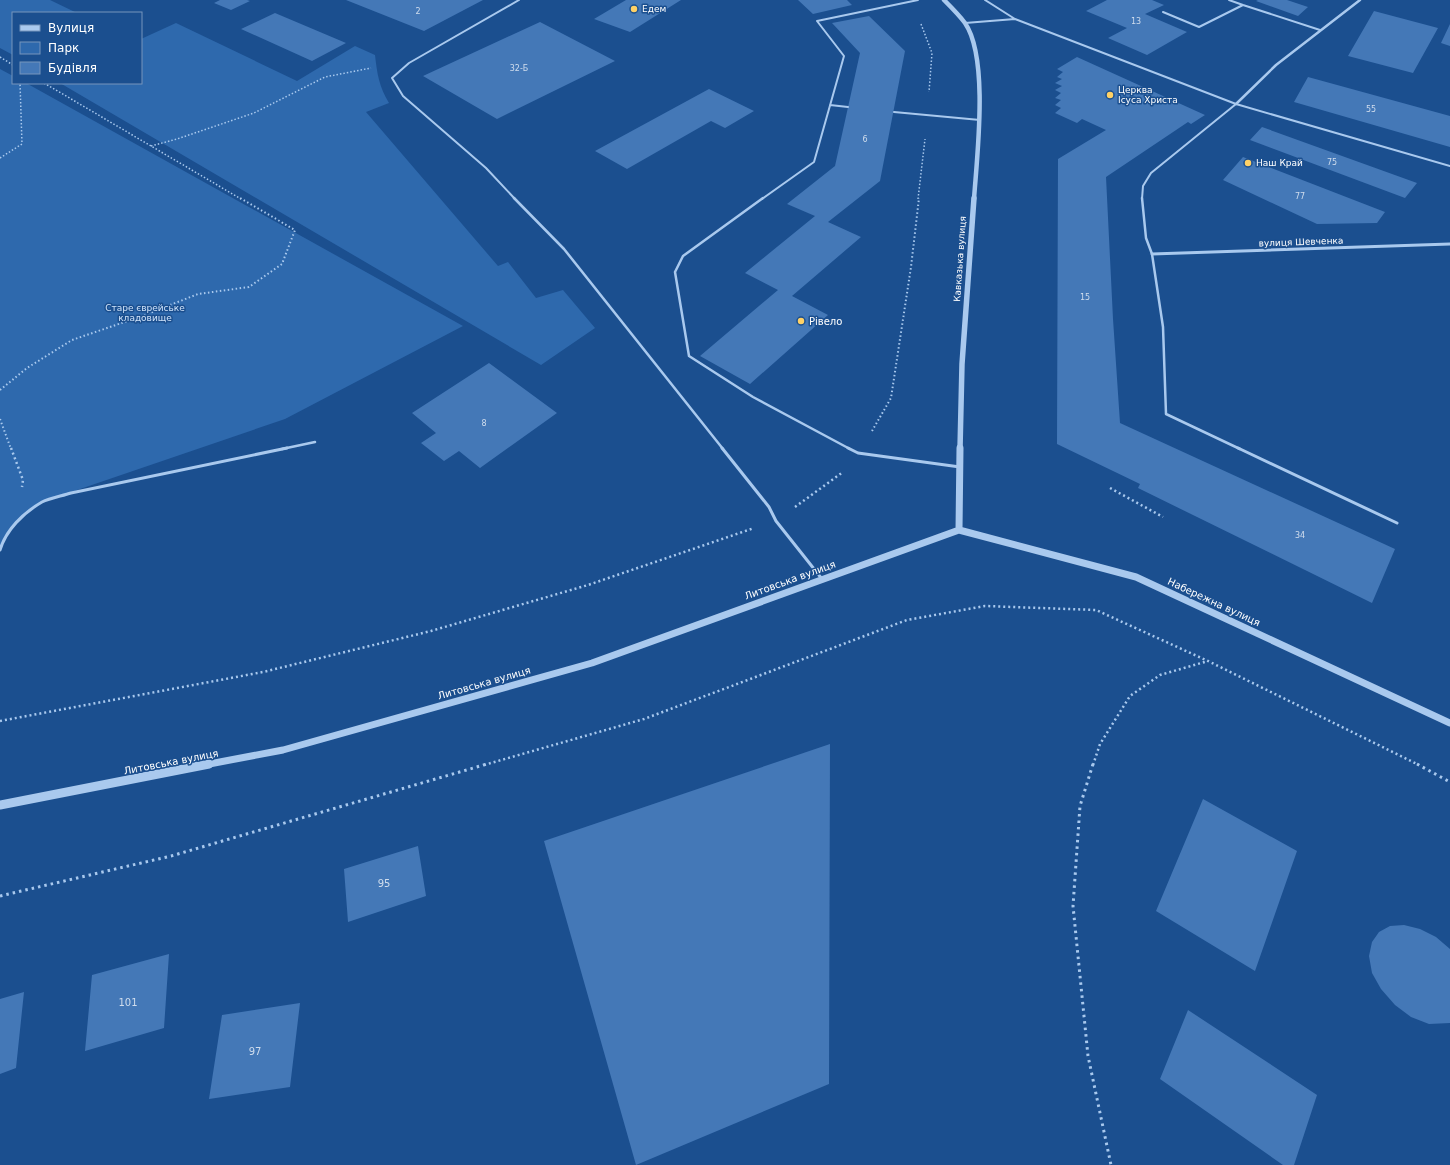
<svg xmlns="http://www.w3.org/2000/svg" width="1450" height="1165" viewBox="0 0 1450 1165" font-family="'DejaVu Sans',sans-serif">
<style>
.green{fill:#2e69ad}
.building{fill:#4478b7}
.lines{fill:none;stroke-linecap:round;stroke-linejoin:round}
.path-far3{stroke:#a9c9ee;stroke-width:1.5;stroke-dasharray:1.5 2;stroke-linecap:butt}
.path-far2{stroke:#a9c9ee;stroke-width:2;stroke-dasharray:1.5 2.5;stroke-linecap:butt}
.path-far1{stroke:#a9c9ee;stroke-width:2.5;stroke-dasharray:2 3;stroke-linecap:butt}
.path{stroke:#a9c9ee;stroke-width:3;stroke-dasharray:2.5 4;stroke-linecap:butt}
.service-far2{stroke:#a9c9ee;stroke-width:2}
.service-far1{stroke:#a9c9ee;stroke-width:2.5}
.service{stroke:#a9c9ee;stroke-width:3}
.minor-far1{stroke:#a9c9ee;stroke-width:2.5}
.minor{stroke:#a9c9ee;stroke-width:3}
.tertiary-far3{stroke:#a9c9ee;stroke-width:4.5}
.tertiary-far2{stroke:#a9c9ee;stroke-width:5.5}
.tertiary-far1{stroke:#a9c9ee;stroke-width:7}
.tertiary{stroke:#a9c9ee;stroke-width:9}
.poi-dot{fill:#ffd166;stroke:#1b4f8f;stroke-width:1.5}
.labels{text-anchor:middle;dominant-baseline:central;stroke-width:3;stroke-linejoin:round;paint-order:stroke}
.number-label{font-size:8px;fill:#d0dded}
.far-poi-label{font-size:9px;fill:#fff;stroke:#1b4f8f;text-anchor:start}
.far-street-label{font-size:9px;fill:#fff;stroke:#1b4f8f}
.far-park-label{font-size:9px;fill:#cfe3fa;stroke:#1b4f8f}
.poi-label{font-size:10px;fill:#fff;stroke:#1b4f8f;text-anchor:start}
.street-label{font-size:10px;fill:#fff;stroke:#1b4f8f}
.near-number-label{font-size:10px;fill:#d0dded}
</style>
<rect width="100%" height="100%" fill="#1b4f8f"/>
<path class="green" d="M 0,0 L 50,0 L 77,13 L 13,13 L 13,55 L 0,48 Z
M 176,23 L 297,81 L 355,46 L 375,55 C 377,73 379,87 389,103 L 366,112 L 498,266 L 508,262 L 536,298 L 563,290 L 595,328 L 541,365 L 60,83 L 141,83 L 141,39 Z
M 0,69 L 13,76 L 13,83 L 26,83 L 463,326 L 285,419 L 42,502 L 20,518 L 4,537 L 0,550 Z"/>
<path class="building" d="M 220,0 L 247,0 L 250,1 L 231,10 L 214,3 Z
M 346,0 L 483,0 L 424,31 Z
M 626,0 L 681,0 L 630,32 L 594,19 Z
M 798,0 L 847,0 L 852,5 L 813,14 Z
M 1107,0 L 1152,0 L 1164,5 L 1145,14 L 1187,32 L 1147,55 L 1108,38 L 1127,28 L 1086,11 Z
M 1258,0 L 1287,0 L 1308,7 L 1298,16 L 1256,1 Z
M 1374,11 L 1438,28 L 1413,73 L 1348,56 Z
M 275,13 L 346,43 L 312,61 L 241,29 Z
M 869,16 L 905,51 L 880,181 L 828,222 L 861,237 L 792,296 L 828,315 L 750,384 L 700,356 L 778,290 L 745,273 L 815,216 L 787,204 L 835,166 L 860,53 L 832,23 Z
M 540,22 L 615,61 L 497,119 L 423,76 Z
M 1450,24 L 1450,46 L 1441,43 Z
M 1077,57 L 1205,115 L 1191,124 L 1188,122 L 1106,177 L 1113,319 L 1120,423 L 1395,549 L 1372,603 L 1138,488 L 1140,484 L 1057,444 L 1058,159 L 1106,130 L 1082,119 L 1077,123 L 1055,113 L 1061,108 L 1055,105 L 1061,100 L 1055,98 L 1061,93 L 1055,90 L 1062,86 L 1055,83 L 1062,79 L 1057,77 L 1063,72 L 1057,69 Z
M 1308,77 L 1450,116 L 1450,147 L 1294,102 Z
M 709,89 L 754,111 L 725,128 L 711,121 L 627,169 L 595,151 Z
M 1262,127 L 1417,183 L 1405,198 L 1250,140 Z
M 1243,157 L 1385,212 L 1377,223 L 1317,224 L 1223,180 Z
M 489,363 L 557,413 L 480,468 L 459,451 L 444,461 L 421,443 L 436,433 L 412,413 Z
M 830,744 L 829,1084 L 636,1165 L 544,841 Z
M 1203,799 L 1297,851 L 1255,971 L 1156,911 Z
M 418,846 L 426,896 L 348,922 L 344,869 Z
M 1404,925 L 1420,929 L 1436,937 L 1450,949 L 1450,1023 L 1429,1024 L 1411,1017 L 1395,1005 L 1381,989 L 1372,973 L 1369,956 L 1372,942 L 1379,932 L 1390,926 Z
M 169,954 L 164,1028 L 85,1051 L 92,975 Z
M 24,992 L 16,1068 L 0,1074 L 0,999 Z
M 300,1003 L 290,1087 L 209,1099 L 222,1015 Z
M 1188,1010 L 1317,1095 L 1294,1165 L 1283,1165 L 1160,1079 Z"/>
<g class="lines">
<path class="path-far3" d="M 921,24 L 932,53 L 929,92
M 0,57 L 13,65
M 44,83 L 241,199
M 151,146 L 177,139 L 254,113 L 325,77 L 371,68
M 0,158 L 22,144 L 20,83
M 918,199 L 925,139"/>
<path class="path-far2" d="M 0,390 L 27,368 L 72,340 L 145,315 L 198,294 L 249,287 L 282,264 L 295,230 L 240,198
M 0,419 L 11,449
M 872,431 L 891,398 L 911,267 L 919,198"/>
<path class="path-far1" d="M 11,448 L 23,480 L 22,487
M 1110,488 L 1163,517
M 795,507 L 843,472
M 0,721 L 263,672 L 431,631 L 588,585 L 754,528
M 484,765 L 644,719 L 907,620 L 985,606 L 1096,610 L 1208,661 L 1419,765
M 1093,765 L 1100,744 L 1130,696 L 1160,675 L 1208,661"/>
<path class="path" d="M 1093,764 L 1080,806 L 1073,906 L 1088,1056 L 1111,1165
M 1417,764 L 1450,782
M 0,896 L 171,856 L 487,764"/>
<path class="service-far2" d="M 985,0 L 1015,19 L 1236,104 L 1450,166
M 1243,5 L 1320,30
M 1163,12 L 1199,27 L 1243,5 L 1229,0
M 965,23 L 1015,19
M 830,105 L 848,107
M 894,112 L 980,120
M 515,199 L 486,168 L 403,96 L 392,78 L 409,63 L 519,0
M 762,199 L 814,162 L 844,56 L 817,21 L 918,0
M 1142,199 L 1143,186 L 1151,173 L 1236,104"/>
<path class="service-far1" d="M 514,198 L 564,249 L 723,449
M 763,198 L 683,256 L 675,272 L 689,356 L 753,397 L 850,449
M 1142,198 L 1146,238 L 1152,254 L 1163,327 L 1166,414 L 1240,449
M 282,449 L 315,442"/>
<path class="service" d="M 722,448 L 769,507 L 776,521 L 822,579
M 848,448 L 858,453 L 960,467
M 1238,448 L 1397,523
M 0,550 C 6,530 23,513 42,502 C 50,498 62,496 71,493 L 287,448"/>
<path class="minor-far1" d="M 1236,104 L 1276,65 L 1360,0"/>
<path class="minor" d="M 1152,254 L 1450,244"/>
<path class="tertiary-far3" d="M 944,0 C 951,7 959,15 965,23 C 989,58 977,156 974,199"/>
<path class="tertiary-far2" d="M 960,449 L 962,364 L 974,198"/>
<path class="tertiary-far1" d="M 959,530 L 960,448
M 959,530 L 1136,577 L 1450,723
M 204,765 L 283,750 L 592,663 L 959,530"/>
<path class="tertiary" d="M 0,805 L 209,764"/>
</g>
<g class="poi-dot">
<circle cx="634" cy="9" r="4"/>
<circle cx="1110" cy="95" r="4"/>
<circle cx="1248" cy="163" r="4"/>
<circle cx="801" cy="321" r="4"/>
</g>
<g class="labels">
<g class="number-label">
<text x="418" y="11">2</text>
<text x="1136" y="21">13</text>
<text x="519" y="68">32-Б</text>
<text x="1371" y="109">55</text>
<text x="865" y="139">6</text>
<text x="1332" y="162">75</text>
<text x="1300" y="196">77</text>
<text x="1085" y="297">15</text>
<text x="484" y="423">8</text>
<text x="1300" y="535">34</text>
</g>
<g class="far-poi-label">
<text x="642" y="9">Едем</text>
<text x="1118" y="90">Церква<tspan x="1118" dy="10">Ісуса Христа</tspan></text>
<text x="1256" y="163">Наш Край</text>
</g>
<g class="far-street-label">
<text transform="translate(1301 242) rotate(-2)">вулиця Шевченка</text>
<text transform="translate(960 259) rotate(-86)">Кавказька вулиця</text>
</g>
<g class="far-park-label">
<text x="145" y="308">Старе єврейське<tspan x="145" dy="10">кладовище</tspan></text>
</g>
<g class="poi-label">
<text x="809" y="321">Рівело</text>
</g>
<g class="street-label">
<text transform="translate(790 580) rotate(-20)">Литовська вулиця</text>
<text transform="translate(1214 602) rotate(25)">Набережна вулиця</text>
<text transform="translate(484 683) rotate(-16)">Литовська вулиця</text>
<text transform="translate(171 762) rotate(-11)">Литовська вулиця</text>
</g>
<g class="near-number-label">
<text x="384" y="883">95</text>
<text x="128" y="1002">101</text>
<text x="255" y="1051">97</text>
</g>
</g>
<rect x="12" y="12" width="130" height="72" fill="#1b4f8f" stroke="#7695bc"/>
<rect x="20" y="25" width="20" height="6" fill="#a9c9ee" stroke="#7695bc"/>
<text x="48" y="32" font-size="12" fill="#ffffff">Вулиця</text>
<rect x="20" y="42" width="20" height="12" fill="#2e69ad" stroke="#7695bc"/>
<text x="48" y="52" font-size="12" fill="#ffffff">Парк</text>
<rect x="20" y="62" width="20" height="12" fill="#4478b7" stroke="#7695bc"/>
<text x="48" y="72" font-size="12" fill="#ffffff">Будівля</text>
</svg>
